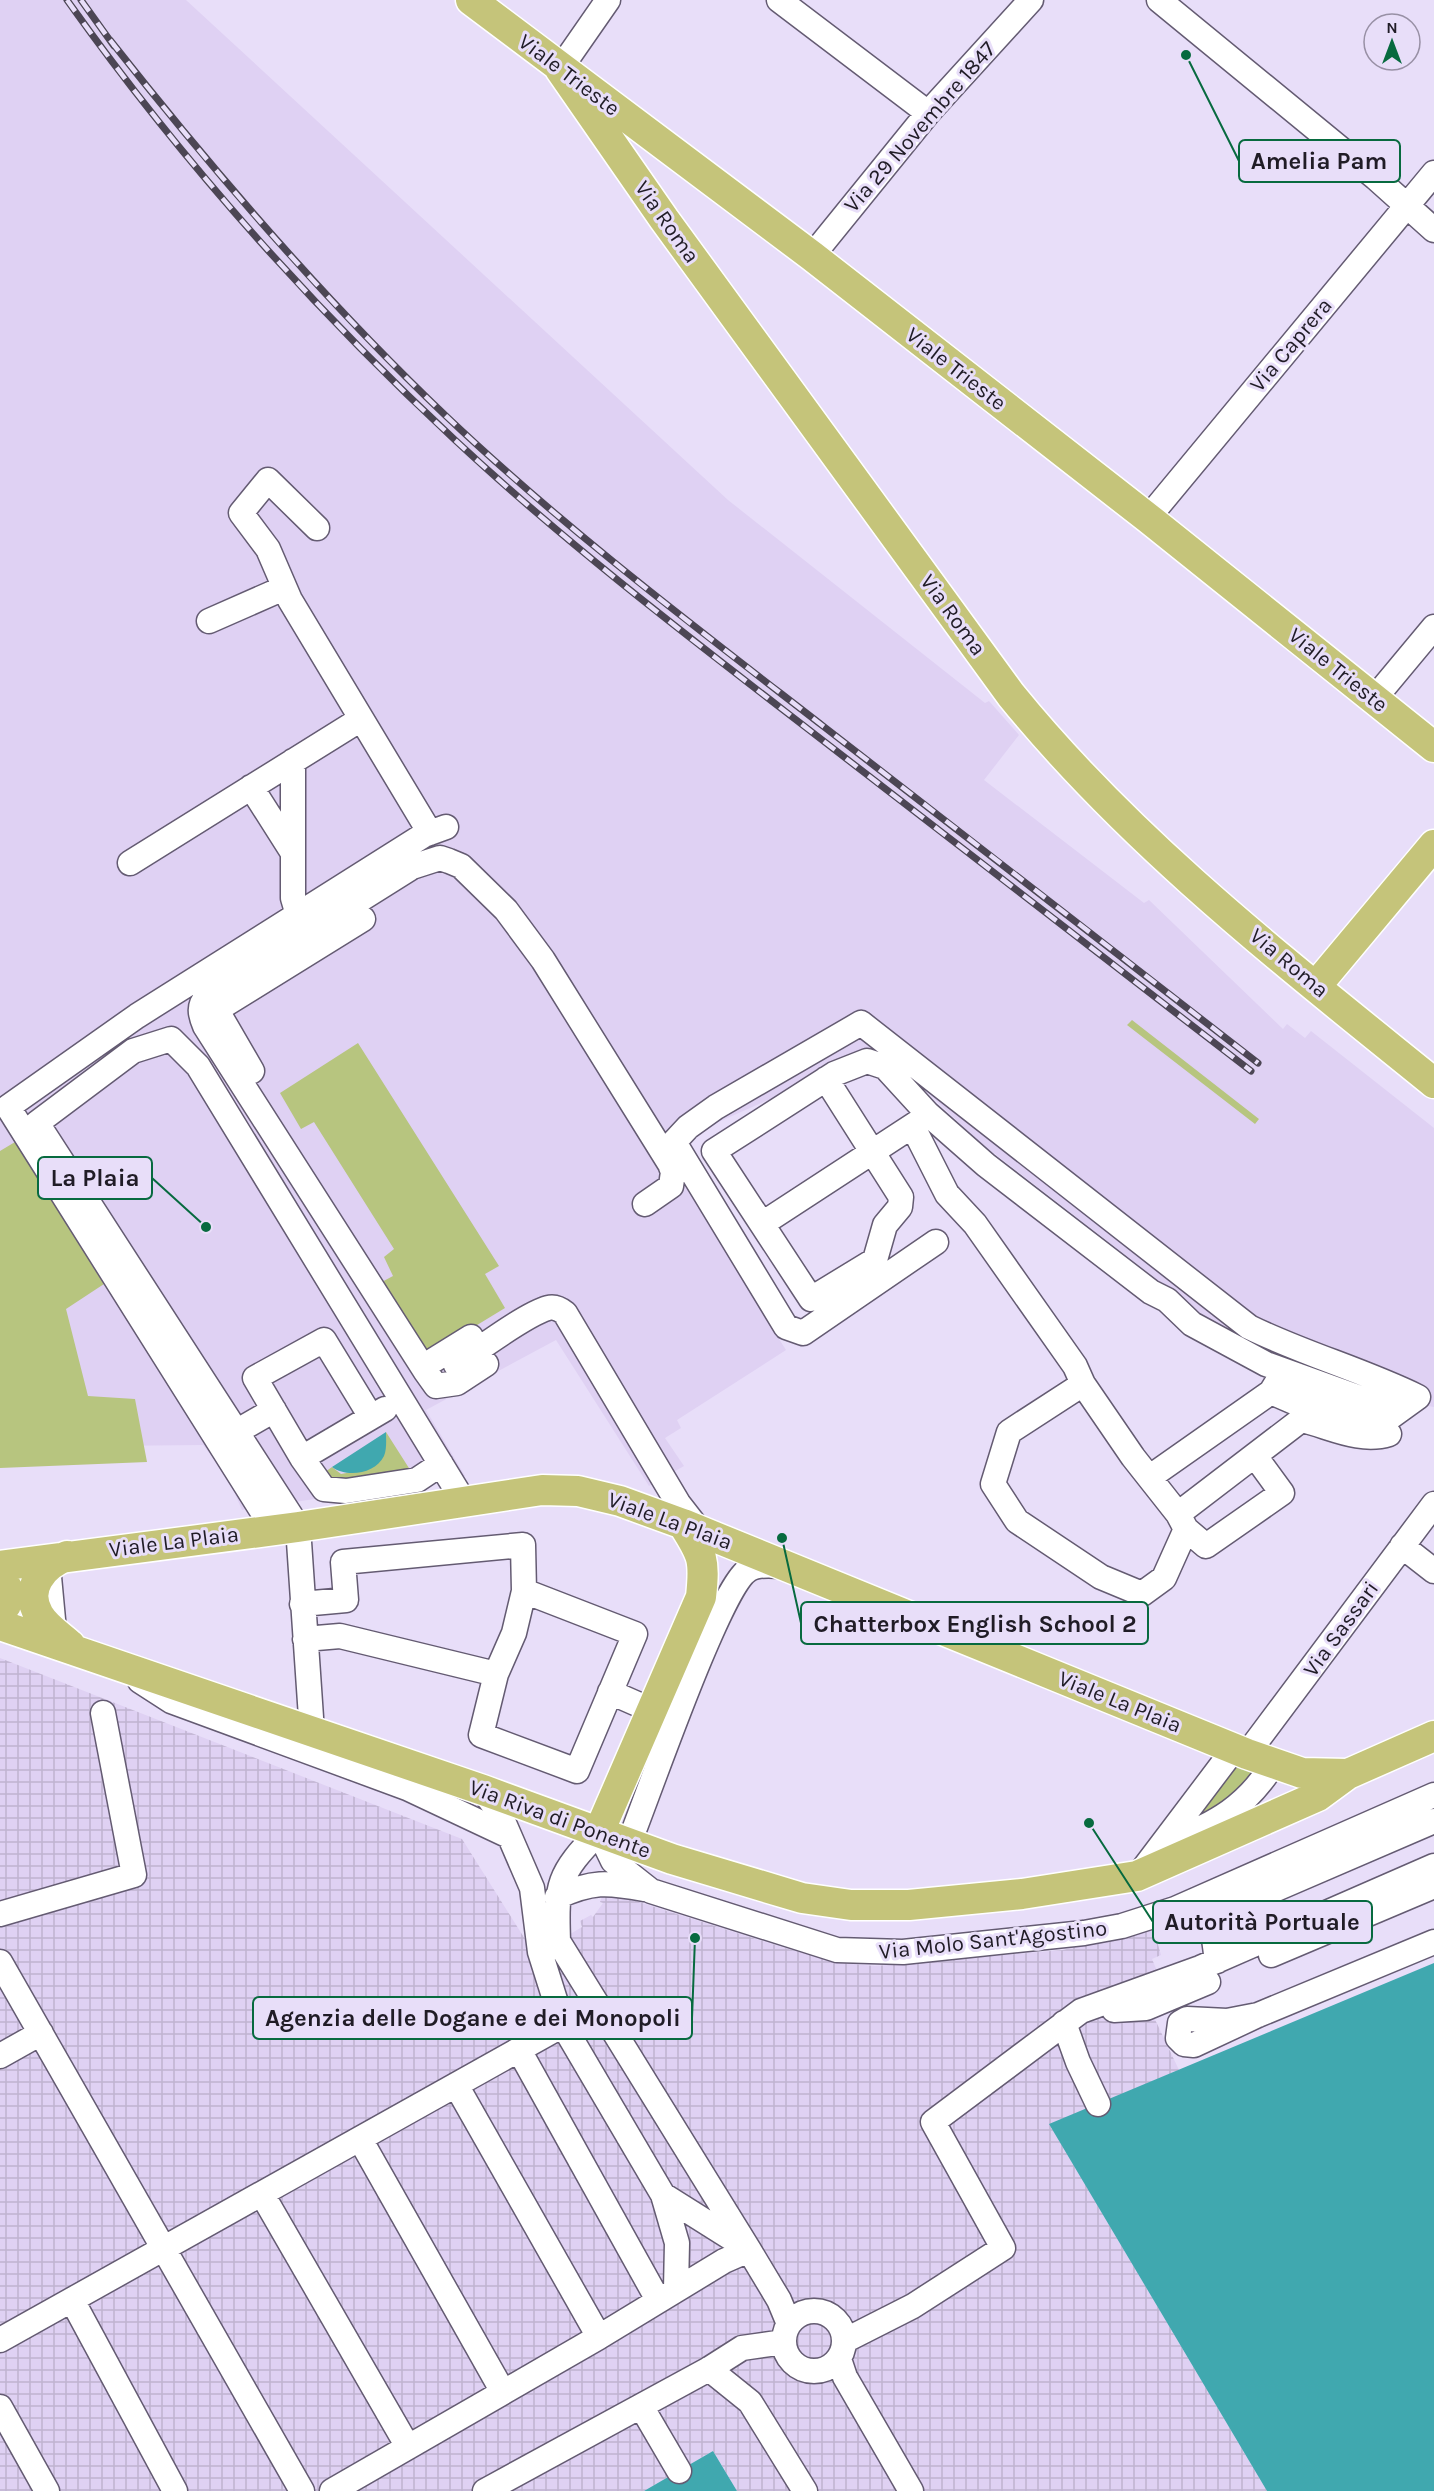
<svg xmlns="http://www.w3.org/2000/svg" width="1434" height="2491" viewBox="0 0 1434 2491" font-family="Karla,sans-serif">
<style>
.built{fill:#dfd1f3}
.industrial{fill:url(#industrial-grid)}
.green{fill:#b7c57f}
.water{fill:#40a8af}
.lines{fill:none;stroke-linecap:round;stroke-linejoin:round}
.minor-casing{stroke:#645b72;stroke-width:27}
.major-casing{stroke:#fff;stroke-width:33}
.minor{stroke:#fff;stroke-width:24}
.major{stroke:#c5c47a;stroke-width:30}
.rail-casing{stroke:#4c4654;stroke-width:7}
.rail{stroke:#e8def9;stroke-width:4.5;stroke-dasharray:14;stroke-linecap:butt}
.labels{text-anchor:middle;dominant-baseline:central;stroke-width:6;stroke-linejoin:round;paint-order:stroke}
.street-label{font-size:22px;fill:#201c26;stroke:#e8def9}
.leader{fill:none;stroke:#076a3f;stroke-width:2}
.callout-dot{fill:#076a3f;stroke:#e8def9;stroke-width:2}
.callout{fill:#e8def9;stroke:#076a3f;stroke-width:2}
.callout-label{font-size:24px;text-anchor:middle;font-weight:bold;fill:#201c26}
</style>
<defs>
<pattern id="industrial-grid" width="8" height="8" patternUnits="userSpaceOnUse" patternTransform="scale(1.5)"><rect width="8" height="8" fill="#dfd1f3"/><path d="M0 4h8M4 0v8" fill="none" stroke="#bfb3d0"/></pattern>
</defs>
<rect width="100%" height="100%" fill="#e8def9"/>
<path class="built" d="M 0,0 L 186,0 L 728,500 L 985,703 L 989,701 L 1019,735 L 984,780 L 1144,903 L 1149,900 L 1283,1029 L 1287,1024 L 1305,1038 L 1311,1031 L 1434,1128 L 1434,1407 L 1367,1395 L 1275,1362 L 1221,1329 L 977,1140 L 888,1054 L 851,1063 L 687,1136 L 672,1152 L 771,1302 L 760,1309 L 786,1350 L 677,1420 L 681,1428 L 665,1438 L 684,1466 L 649,1486 L 556,1340 L 426,1410 L 465,1476 L 242,1510 L 227,1476 L 203,1445 L 0,1447 Z"/>
<path class="industrial" d="M 0,1658 L 462,1839 L 535,1955 L 582,1927 L 580,1921 L 591,1915 L 593,1917 L 603,1903 L 600,1902 L 604,1891 L 785,1948 L 840,1963 L 875,1966 L 1063,1950 L 1153,1927 L 1161,1955 L 1152,1959 L 1170,2002 L 1151,2011 L 1179,2070 L 1050,2125 L 1267,2491 L 737,2491 L 713,2451 L 644,2491 L 0,2491 Z"/>
<path class="green" d="M 1132,1020 L 1259,1119 L 1255,1124 L 1127,1025 Z
M 358,1043 L 499,1266 L 485,1274 L 505,1308 L 423,1358 L 378,1284 L 393,1276 L 384,1257 L 394,1249 L 314,1122 L 301,1129 L 280,1093 Z
M 15,1142 L 104,1284 L 66,1309 L 88,1396 L 135,1399 L 147,1462 L 0,1468 L 0,1151 Z
M 386,1432 L 414,1476 L 336,1488 L 325,1472 L 332,1467 L 341,1474 C 372,1469 387,1468 386,1432 Z
M 1234,1761 L 1255,1770 L 1225,1802 L 1190,1819 Z"/>
<path class="water" d="M 386,1432 C 386,1439 387,1449 384,1456 C 375,1474 347,1478 332,1467 Z
M 1434,1963 L 1434,2491 L 1267,2491 L 1049,2124 Z
M 713,2451 L 737,2491 L 644,2491 Z"/>
<g class="lines">
<defs>
<path id="minor" d="M 779,0 L 928,113
M 1159,0 L 1376,178 L 1434,230
M 560,69 L 608,0
M 812,256 L 928,113 L 1031,0
M 1148,518 L 1434,173
M 317,528 L 268,480 L 241,513 L 268,549 L 290,600 L 430,833
M 209,621 L 284,588
M 1374,699 L 1434,627
M 293,761 L 293,898 L 298,915
M 251,787 L 293,853
M 130,863 L 361,719
M 252,1071 L 223,1021 L 219,1014 L 221,1007 L 363,919
M 826,1079 L 901,1197 L 900,1207 L 885,1225 L 875,1260 L 811,1299 L 714,1151 L 834,1074 L 867,1061 L 885,1067 L 928,1114 L 986,1165 L 1151,1292 L 1167,1300 L 1192,1324 L 1266,1364 L 1374,1403 L 1397,1403 L 1412,1399
M 913,1127 L 947,1194 L 975,1224 L 1075,1366 L 1083,1384 L 1133,1457 L 1178,1514 L 1314,1410
M 762,1224 L 926,1117
M 936,1242 L 803,1333 L 786,1327 L 674,1142 L 688,1127 L 716,1107 L 861,1023 L 1249,1327 C 1304,1354 1363,1370 1418,1397 L 1382,1423 C 1350,1418 1309,1403 1292,1374
M 471,1337 L 429,1363 L 426,1372 L 436,1386 L 457,1383 L 486,1364
M 456,1365 C 478,1350 526,1314 548,1308 C 555,1306 560,1309 565,1313 L 678,1503 L 699,1530
M 426,1372 L 205,1026 C 200,1014 198,1006 207,996 L 412,867 L 440,858 L 449,861 L 461,866 L 506,910 L 543,960 L 670,1164 L 673,1172 L 671,1186 L 645,1204
M 1083,1384 L 1009,1432 L 993,1484 L 1017,1521 L 1101,1577 L 1142,1594 L 1164,1578 L 1186,1529 L 1178,1514
M 1271,1392 L 1317,1412
M 371,1417 L 324,1340 L 255,1378 L 302,1458 L 324,1489 L 346,1491 L 417,1480 L 441,1464
M 1302,1420 C 1331,1427 1360,1443 1389,1434
M 236,1432 L 274,1410
M 302,1458 L 385,1409
M 1150,1477 L 1271,1392 L 1279,1379
M 1186,1529 L 1206,1546 L 1282,1493 L 1255,1456
M 274,1530 L 8,1107 L 137,1016 L 424,835 L 446,827
M 1402,1546 L 1434,1571
M 48,1566 L 54,1630
M 302,1604 L 346,1600 L 343,1562 L 523,1545 L 524,1591 L 635,1634 L 577,1771 L 481,1735 L 496,1674 L 340,1636 L 305,1639
M 496,1674 L 514,1633 L 524,1591
M 140,1681 L 171,1701 L 407,1788 L 509,1836
M 610,1692 L 651,1710
M 312,1732 L 298,1527 L 37,1123 L 133,1051 L 171,1039 L 198,1066 L 464,1502
M 1247,1754 L 1434,1504
M 483,1790 L 500,1814 L 532,1888 L 540,1952 L 563,2025 L 663,2195 L 744,2246
M 629,1843 C 647,1799 719,1588 748,1570 C 758,1563 772,1566 784,1566
M 1163,1846 C 1213,1823 1243,1812 1274,1763
M 1138,1876 L 1234,1749
M 557,1897 C 592,1881 607,1882 644,1889
M 0,1914 L 134,1875 L 103,1713
M 1271,1955 L 1434,1886
M 1217,1961 L 1211,1917 L 1434,1821
M 0,1962 L 302,2491
M 1114,2010 L 1146,2008 L 1208,1982
M 1258,2015 L 1227,2021 L 1187,2019 L 1180,2023 L 1178,2038 L 1184,2044 L 1194,2045 L 1258,2015 L 1434,1942
M 1064,2023 L 1078,2062 L 1098,2104
M 519,2050 L 658,2300
M 0,2056 L 41,2033
M 456,2085 L 599,2337
M 360,2139 L 503,2392
M 262,2194 L 408,2447
M 663,2195 L 677,2243 L 676,2289
M 72,2300 L 175,2491
M784 2341a30 30 0 1 1 60 0a30 30 0 1 1-60 0Z
M 789,2324 L 779,2300 L 749,2250 L 558,1941 C 556,1884 558,1874 599,1832 L 613,1861 L 651,1891 L 837,1950 L 903,1952 L 1084,1933 L 1122,1926 L 1175,1909 L 1434,1795
M 0,2340 L 563,2025
M 844,2341 L 913,2306 L 1003,2248 L 933,2122 L 1081,2011 L 1200,1968 L 1434,1866
M 839,2359 L 845,2377 L 911,2491
M 709,2369 L 750,2402 L 805,2491
M 641,2406 L 679,2471
M 0,2407 L 47,2491
M 332,2491 L 599,2337 L 724,2261 L 749,2250
M 485,2491 L 709,2369 L 742,2348 L 784,2342"/>
<path id="major" d="M 471,0 L 812,256 L 1148,518 L 1434,747
M 560,69 L 664,219 L 1011,695 C 1132,844 1286,963 1434,1083
M 1316,986 L 1434,845
M 67,1556 C 43,1565 23,1589 39,1615 C 46,1627 60,1636 70,1645
M 0,1566 L 298,1527 L 542,1490 L 578,1491 L 620,1501 L 683,1524 L 1247,1754 L 1302,1773 L 1348,1774
M 0,1574 L 9,1592 L 6,1605 L 0,1612
M 0,1625 L 483,1790 L 672,1859 L 802,1898 L 851,1905 L 909,1905 L 1022,1894 L 1137,1876 L 1318,1796 L 1348,1774 L 1434,1736
M 599,1832 L 701,1597 C 705,1560 703,1555 683,1524"/>
</defs>
<use href="#minor" class="minor-casing"/>
<use href="#major" class="major-casing"/>
<use href="#minor" class="minor"/>
<use href="#major" class="major"/>
<defs>
<path id="rail" d="M 67,0 C 180,159 312,307 455,440 C 570,547 694,641 817,736 C 962,848 1106,959 1251,1071
M 81,0 L 114,46
M 110,40 C 214,172 324,300 446,416 C 564,528 694,626 823,726 C 968,838 1113,950 1258,1063"/>
</defs>
<use href="#rail" class="rail-casing"/>
<use href="#rail" class="rail"/>
</g>
<g class="labels">
<g class="street-label">
<text transform="translate(569 75) rotate(37)">Viale Trieste</text>
<text transform="translate(920 127) rotate(-49)">Via 29 Novembre 1847</text>
<text transform="translate(667 222) rotate(55)">Via Roma</text>
<text transform="translate(1291 345) rotate(-50)">Via Caprera</text>
<text transform="translate(956 369) rotate(38)">Viale Trieste</text>
<text transform="translate(953 615) rotate(54)">Via Roma</text>
<text transform="translate(1338 670) rotate(39)">Viale Trieste</text>
<text transform="translate(1289 963) rotate(40)">Via Roma</text>
<text transform="translate(670 1521) rotate(20)">Viale La Plaia</text>
<text transform="translate(174 1542) rotate(-7)">Viale La Plaia</text>
<text transform="translate(1341 1629) rotate(-54)">Via Sassari</text>
<text transform="translate(1120 1702) rotate(22)">Viale La Plaia</text>
<text transform="translate(560 1819) rotate(20)">Via Riva di Ponente</text>
<text transform="translate(993 1940) rotate(-6)">Via Molo Sant'Agostino</text>
</g>
</g>
<path class="leader" d="M1186 55L1239 161M206 1227L152 1178M782 1538L801 1623M1089 1823L1153 1922M695 1938L692 2018"/>
<g class="callout-dot">
<circle cx="1186" cy="55" r="6"/>
<circle cx="206" cy="1227" r="6"/>
<circle cx="782" cy="1538" r="6"/>
<circle cx="1089" cy="1823" r="6"/>
<circle cx="695" cy="1938" r="6"/>
</g>
<g class="callout">
<rect x="1239" y="140" width="161" height="42" rx="6"/>
<rect x="38" y="1157" width="114" height="42" rx="6"/>
<rect x="801" y="1602" width="347" height="42" rx="6"/>
<rect x="1153" y="1901" width="219" height="42" rx="6"/>
<rect x="253" y="1997" width="439" height="42" rx="6"/>
</g>
<g class="callout-label">
<text x="1319" y="169">Amelia Pam</text>
<text x="95" y="1186">La Plaia</text>
<text x="975" y="1632">Chatterbox English School 2</text>
<text x="1262" y="1930">Autorità Portuale</text>
<text x="473" y="2026">Agenzia delle Dogane e dei Monopoli</text>
</g>
<g transform="translate(1392 42)"><circle r="28" fill="#e8def9" stroke="#9890a5" stroke-width="1.5"/>
<path d="M0-4.5L10 22L0 15L-10 22Z" fill="#076a3f"/>
<text y="-9" font-size="16" font-weight="bold" text-anchor="middle" fill="#201c26">N</text>
</g>
</svg>
